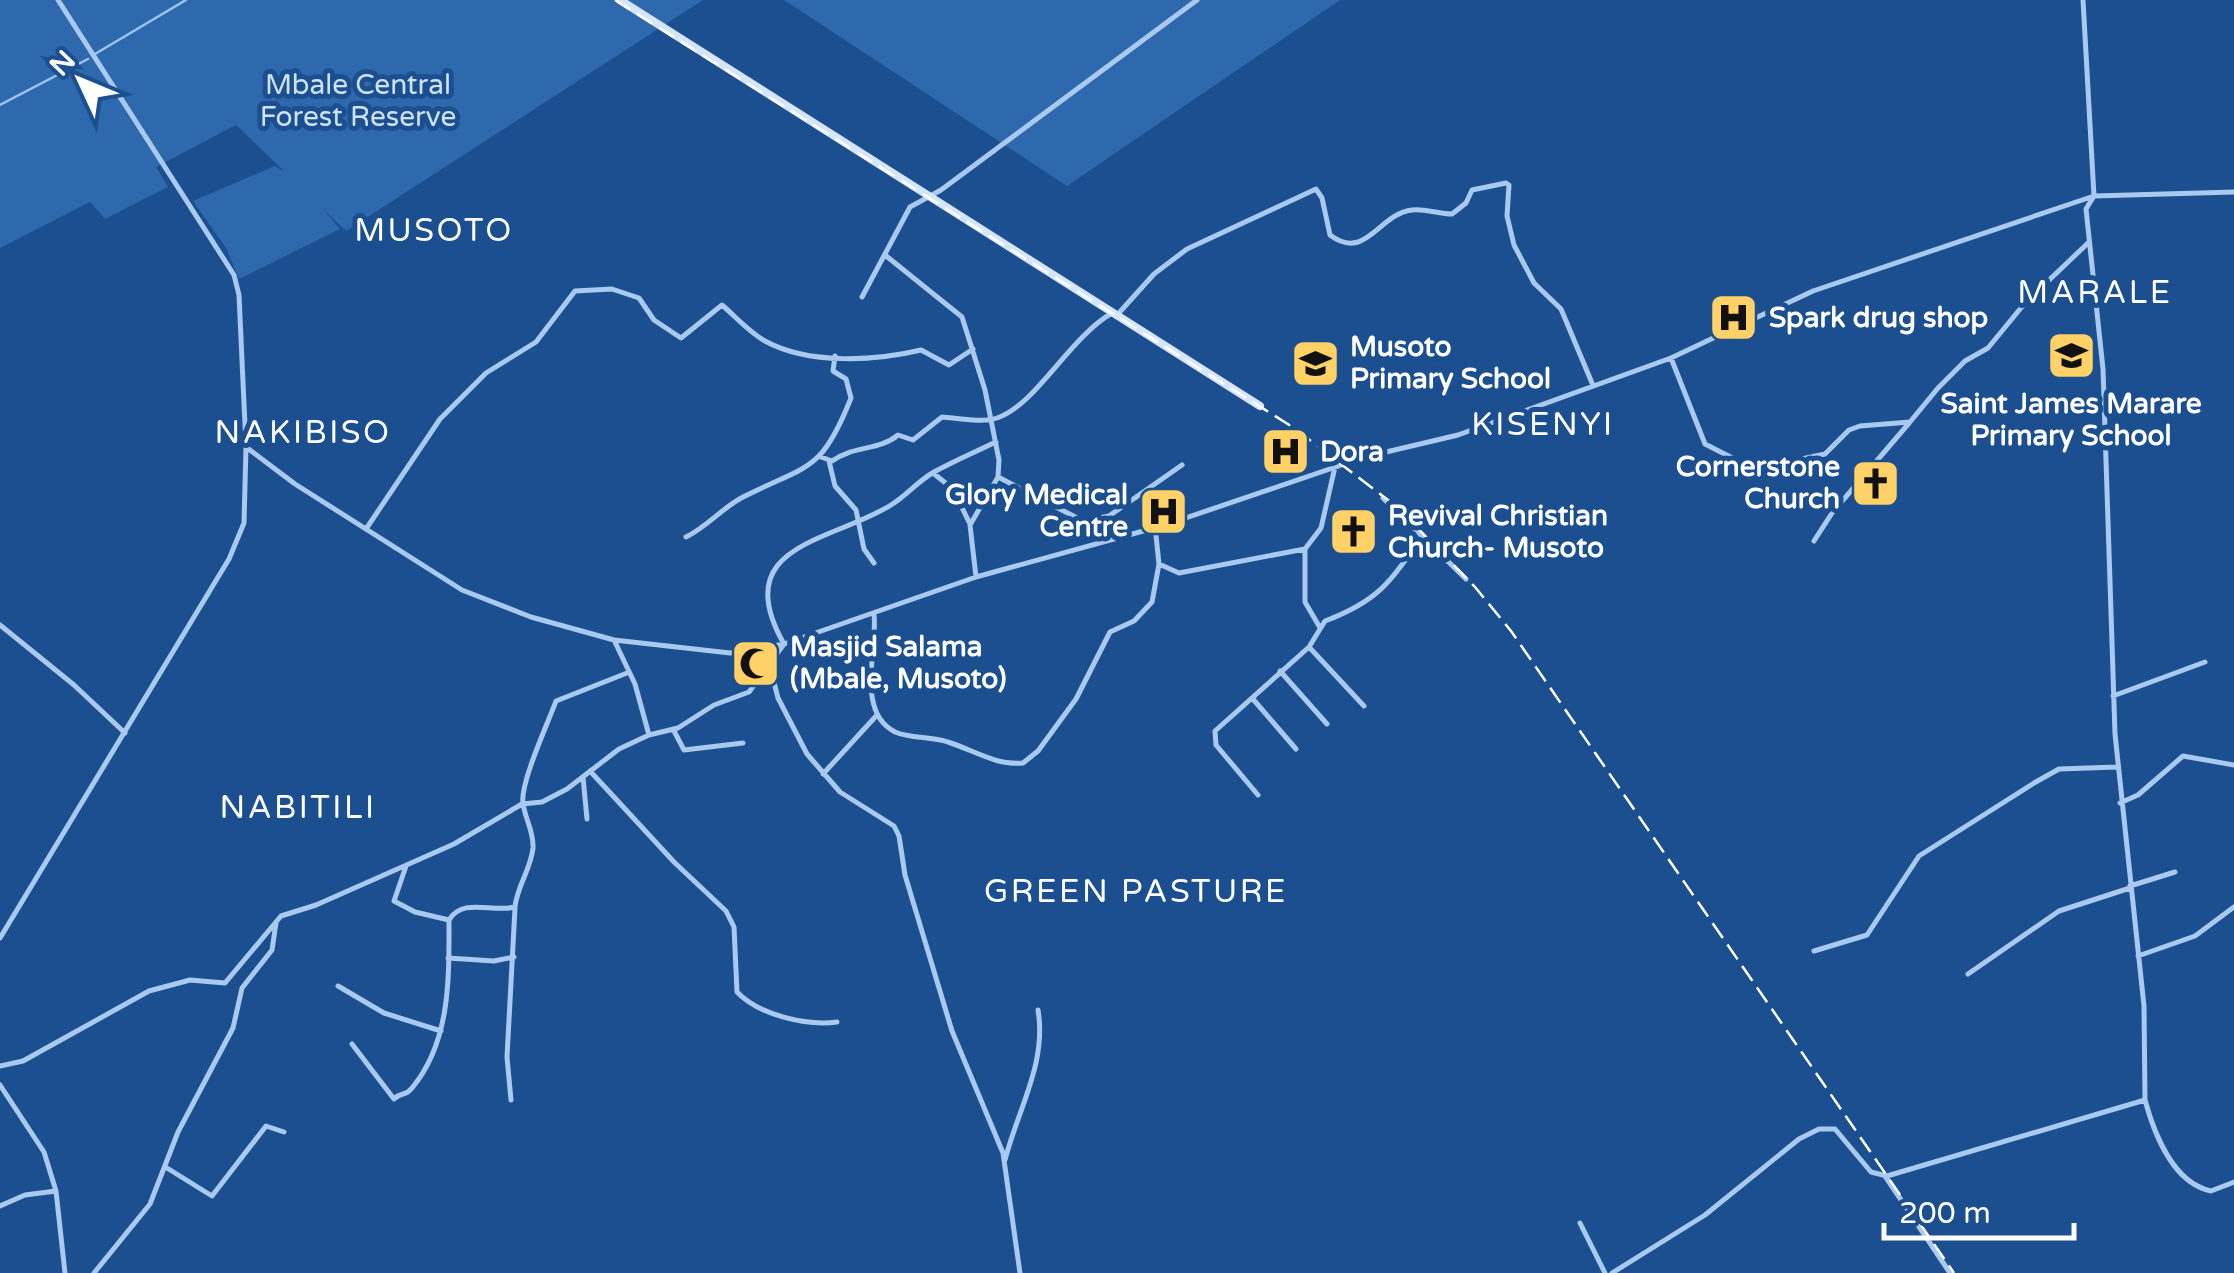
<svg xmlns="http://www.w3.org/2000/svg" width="2234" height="1273" viewBox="0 0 2234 1273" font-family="'Varela Round',sans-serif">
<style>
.green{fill:#2e69ad}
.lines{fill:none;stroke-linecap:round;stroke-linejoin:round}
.stream{stroke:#9cc4f0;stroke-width:2.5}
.street{stroke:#a9c9ee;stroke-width:5}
.secondary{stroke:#d6e6fa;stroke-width:8}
.rail{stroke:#fff;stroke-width:2.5;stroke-dasharray:18 8;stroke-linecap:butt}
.labels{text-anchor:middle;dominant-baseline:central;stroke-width:10;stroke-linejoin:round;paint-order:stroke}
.park-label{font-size:28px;fill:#cfe3fa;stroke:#1b4f8f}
.poi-label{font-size:28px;font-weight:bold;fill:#fff;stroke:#1b4f8f;text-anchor:start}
.quarter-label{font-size:32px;letter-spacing:2.5px;fill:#fff;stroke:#1b4f8f}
</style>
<rect width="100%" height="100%" fill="#1b4f8f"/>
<path class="green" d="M 0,0 L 703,0 L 346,231 L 323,209 L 340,229 L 239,279 L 226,248 L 193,201 L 275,166 L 285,172 L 236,125 L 156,167 L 168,187 L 105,219 L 90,202 L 0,248 Z
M 784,0 L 1340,0 L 1067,186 Z"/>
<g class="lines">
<path class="stream" d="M 95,54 L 186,0
M 0,105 L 88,59"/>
<path class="street" d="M 885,255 L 962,317 L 985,390 L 999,460 L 998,477 L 970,525 L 976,577
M 862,297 L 910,207 L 941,190 L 1197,0
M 1118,314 L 1154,274 L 1187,249 L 1316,189 L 1322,198 L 1330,235 C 1366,262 1378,214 1412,210 C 1423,208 1439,214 1452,214 L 1466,203 L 1472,190 L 1506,183 L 1509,185 L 1507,216 L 1514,245 L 1534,283 L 1561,309 L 1592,383
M 1671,358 L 1705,444 L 1754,469 L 1825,454 L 1849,430 L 1860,426 L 1910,422 L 1938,388 L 1965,361 L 1988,348 L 2025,303 L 2088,243
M 246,447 L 295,484 L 462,590 L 531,617 L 614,640 L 730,653 L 784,644 L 976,577 L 1165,525 L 1365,457 L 1458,435 L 1671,358 L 1813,291 L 2094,196 L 2234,192
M 821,457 L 832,461 C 854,445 879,451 898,435 L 913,440 L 942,417 C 957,418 982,423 997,418 C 1036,405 1069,338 1112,313
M 829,461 L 835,486 L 856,510 L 864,549 L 874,563
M 933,473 L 953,489 L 969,522
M 1000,478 L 1083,521 L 1109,516 L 1182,465
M 1383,498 L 1466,579
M 366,529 L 440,419 L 486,373 L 536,342 L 575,291 L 612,289 L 639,298 L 654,320 L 681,338 L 722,305 C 736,317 749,332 765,341 C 809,365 875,361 921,350 L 949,365 L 973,349
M 686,537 C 708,526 722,508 743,497 C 808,464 821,474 851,398 L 846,379 L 833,371 L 835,356
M 1814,541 L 1832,513 L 1910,422
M 1305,549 L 1305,602 L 1319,626
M 1159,564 L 1179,573 L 1305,549 L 1321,528 L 1335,467
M 874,614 C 878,648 855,712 895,732 C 911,739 931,736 948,742 C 973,750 997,766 1023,763 L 1038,751 L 1076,699 L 1110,632 L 1134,621 L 1152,602 L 1159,564 L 1155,526
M 0,625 L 74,685 L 125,733
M 614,640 L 635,684 L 649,735
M 1309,647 L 1364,706
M 770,667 L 778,698 L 807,754 L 840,792 L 894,826 L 899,836 L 905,875 L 952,1031 L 1003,1153 L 1020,1273
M 1280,671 L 1327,724
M 2113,696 L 2205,662
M 1252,698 L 1296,749
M 673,729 L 684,750 L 743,743
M 590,771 L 674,862 L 726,911 L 734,927 L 737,992 C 759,1015 806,1026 837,1022
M 823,774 L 877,715
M 583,777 L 587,819
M 1258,795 L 1216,745 L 1215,731 L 1309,647 L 1325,621 C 1378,601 1390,583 1422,536
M 2120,803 L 2138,795 L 2183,756 L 2234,765
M 2130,886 L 2175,872
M 449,920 C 463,897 492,913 515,907 C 517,886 531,869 533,848 C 534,832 525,819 523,803 C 520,783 548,723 556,701 L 627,673
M 0,938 L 229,559 L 244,523 L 246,447 L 239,295 L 234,275 L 58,0
M 1814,951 L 1867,935 L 1919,856 L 2034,783 L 2059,769 L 2117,767
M 2138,956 L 2195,936 L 2234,907
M 448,958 L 494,961 L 514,957
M 1968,974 L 2059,911 L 2130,888
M 338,986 L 384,1013 L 441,1031
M 352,1044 L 394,1099 C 402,1091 405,1097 412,1088 C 451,1041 449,977 449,920 L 415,912 L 394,901 L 406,866
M 0,1066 L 23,1061 L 149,991 L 190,980 L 225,983 L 281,916 L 316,905 L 454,844 L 522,804 L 542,802 L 567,789 L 619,749 L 649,735 L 678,728 L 714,705 L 749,692 L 784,644 C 727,544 832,542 891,505 C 906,496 918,481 934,472 C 954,461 975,452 996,442
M 0,1085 L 44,1152 L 56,1191 L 65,1273
M 511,1100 L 507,1057 L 515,908
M 2145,1100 C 2154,1133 2173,1183 2211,1191 L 2234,1182
M 1005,1160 C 1018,1109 1047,1063 1038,1010
M 167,1168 L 212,1196 L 266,1126 L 284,1132
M 1885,1176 L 1950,1273
M 0,1206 L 25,1195 L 56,1191
M 1580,1223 L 1605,1273
M 94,1273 L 150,1204 L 178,1132 L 233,1028 L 242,988 L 272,950 L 276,923
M 1612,1273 L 1705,1215 L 1799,1139 L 1819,1129 L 1835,1129 L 1871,1172 L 1887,1176 L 2145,1100 L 2144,1006 L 2115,734 L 2103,369 L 2086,209 L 2094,196 L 2083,0"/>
<path class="secondary" d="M 620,0 L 1260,406"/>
<path class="rail" d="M 615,0 L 1294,428 L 1397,507 L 1475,587 L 1511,631 L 1954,1273"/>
</g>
<defs>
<symbol id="hospital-square" viewBox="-11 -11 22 22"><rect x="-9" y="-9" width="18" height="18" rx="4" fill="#ffd166" stroke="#1b4f8f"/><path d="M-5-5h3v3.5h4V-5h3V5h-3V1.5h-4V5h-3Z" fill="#111"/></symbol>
<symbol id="school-square" viewBox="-11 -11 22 22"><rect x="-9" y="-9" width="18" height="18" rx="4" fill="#ffd166" stroke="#1b4f8f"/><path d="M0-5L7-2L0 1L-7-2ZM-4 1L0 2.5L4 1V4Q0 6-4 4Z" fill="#111"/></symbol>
<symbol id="church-square" viewBox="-11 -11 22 22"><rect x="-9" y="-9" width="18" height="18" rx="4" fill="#ffd166" stroke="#1b4f8f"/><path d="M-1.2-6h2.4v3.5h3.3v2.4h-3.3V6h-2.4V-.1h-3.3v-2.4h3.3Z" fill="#111"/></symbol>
<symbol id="mosque-square" viewBox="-11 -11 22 22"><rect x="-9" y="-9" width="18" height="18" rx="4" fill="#ffd166" stroke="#1b4f8f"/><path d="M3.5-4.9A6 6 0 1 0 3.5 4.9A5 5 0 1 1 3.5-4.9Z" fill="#111"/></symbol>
</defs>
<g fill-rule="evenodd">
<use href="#hospital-square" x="1706" y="290" width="55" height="55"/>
<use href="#school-square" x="2044" y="328" width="55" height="55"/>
<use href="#school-square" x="1288" y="336" width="55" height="55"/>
<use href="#hospital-square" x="1258" y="424" width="55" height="55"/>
<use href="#church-square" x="1848" y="456" width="55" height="55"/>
<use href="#hospital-square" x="1136" y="484" width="55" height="55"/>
<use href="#church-square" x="1326" y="504" width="55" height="55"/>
<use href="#mosque-square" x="728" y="636" width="55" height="55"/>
</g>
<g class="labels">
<g class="park-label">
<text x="358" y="85">Mbale Central<tspan x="358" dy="32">Forest Reserve</tspan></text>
</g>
<g class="poi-label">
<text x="1769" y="318">Spark drug shop</text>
<text x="1350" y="347">Musoto<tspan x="1350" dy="32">Primary School</tspan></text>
<text x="2071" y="404" text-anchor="middle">Saint James Marare<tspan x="2071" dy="32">Primary School</tspan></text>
<text x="1320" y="452">Dora</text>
<text x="1840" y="467" text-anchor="end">Cornerstone<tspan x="1840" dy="32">Church</tspan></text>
<text x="1128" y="495" text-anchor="end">Glory Medical<tspan x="1128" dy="32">Centre</tspan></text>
<text x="1388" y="516">Revival Christian<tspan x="1388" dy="32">Church- Musoto</tspan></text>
<text x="790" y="647">Masjid Salama<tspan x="790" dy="32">(Mbale, Musoto)</tspan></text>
</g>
<g class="quarter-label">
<text x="434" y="231">MUSOTO</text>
<text x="2095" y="293">MARALE</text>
<text x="1543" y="425">KISENYI</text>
<text x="303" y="433">NAKIBISO</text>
<text x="298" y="808">NABITILI</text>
<text x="1136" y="892">GREEN PASTURE</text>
</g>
</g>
<g transform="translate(80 80) rotate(314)" stroke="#1b4f8f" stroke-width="8" paint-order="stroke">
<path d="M0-8L18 38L0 25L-18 38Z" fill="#ffffff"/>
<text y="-15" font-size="28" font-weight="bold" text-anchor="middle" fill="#ffffff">N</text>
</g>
<path d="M1884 1223v15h190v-15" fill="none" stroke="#ffffff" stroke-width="5"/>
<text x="1899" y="1223" font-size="30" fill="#ffffff" stroke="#1b4f8f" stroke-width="8" paint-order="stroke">200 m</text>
</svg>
